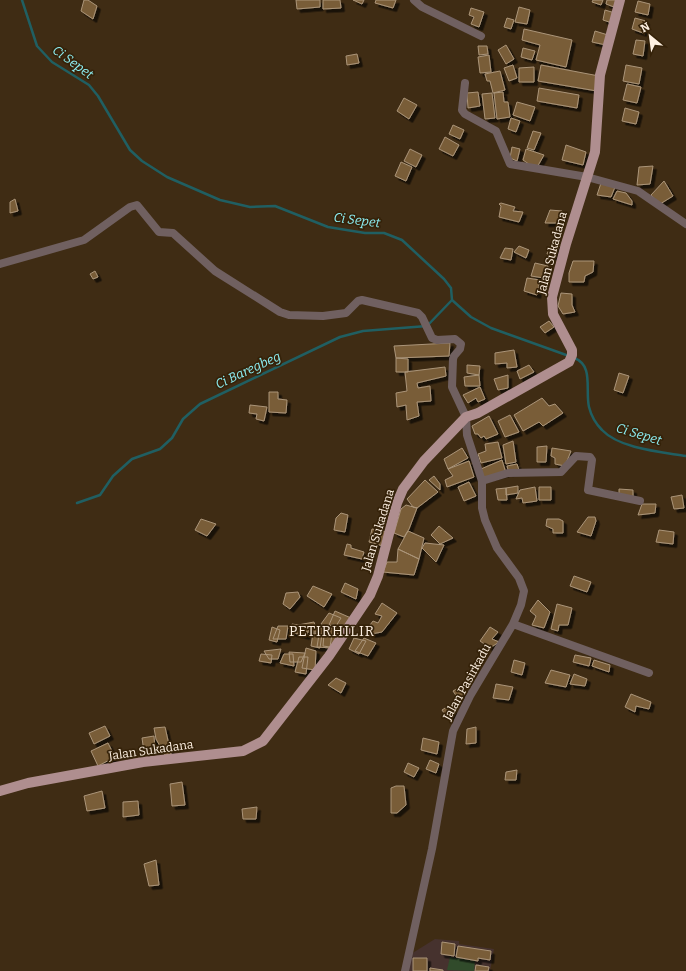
<svg xmlns="http://www.w3.org/2000/svg" width="686" height="971" viewBox="0 0 686 971" font-family="Bitter,serif">
<style>
.education{fill:#46322e}
.green{fill:#314b2b}
.lines{fill:none;stroke-linecap:round;stroke-linejoin:round}
.stream{stroke:#205f62;stroke-width:2.5}
.building{fill:#795d39;stroke:#ab9579;filter:url(#shadow)}
.minor{stroke:#706060;stroke-width:8}
.major{stroke:#af8e8f;stroke-width:10}
.labels{text-anchor:middle;dominant-baseline:central;stroke-width:3.5;stroke-linejoin:round;paint-order:stroke}
.street-label{font-size:12px;fill:#fef1e3;stroke:#352209}
.water-label{font-size:13px;font-style:italic;fill:#8deff4;stroke:#352209}
.quarter-label{font-size:14px;letter-spacing:1px;fill:#fef1e3;stroke:#352209}
</style>
<defs>
<filter id="shadow"><feDropShadow dx="3.5" dy="3.5" stdDeviation="0" flood-color="#0009"/></filter>
</defs>
<rect width="100%" height="100%" fill="#3f2c14"/>
<path class="education" d="M 435,939 L 459,941 L 459,944 L 494,949 L 490,971 L 408,971 L 411,954 Z"/>
<path class="green" d="M 450,957 L 475,961 L 474,971 L 447,970 Z"/>
<g class="lines">
<path class="stream" d="M 22,0 L 37,46 L 52,62 L 89,85 L 98,96 L 130,150 L 142,161 L 167,177 L 220,200 L 250,207 L 275,206 L 328,227 L 365,233 L 384,233 L 402,240 L 444,279 L 451,288 L 452,300 L 471,317 L 491,328 L 569,356
M 574,358 C 594,365 585,390 589,407 C 591,415 596,424 602,430 C 620,449 662,452 686,456
M 77,503 L 100,495 L 113,476 L 132,459 L 160,449 L 172,438 L 183,419 L 200,404 L 340,337 L 363,331 L 427,326 L 452,300"/>
</g>
<path class="building" d="M 84,0 L 88,0 L 97,6 L 93,19 L 81,11 Z
M 296,0 L 320,0 L 320,7 L 297,9 Z
M 323,0 L 340,0 L 341,8 L 323,9 Z
M 353,0 L 364,0 L 362,4 Z
M 376,0 L 396,0 L 393,8 L 375,3 Z
M 593,0 L 603,0 L 601,5 L 592,2 Z
M 607,0 L 616,0 L 614,7 L 606,4 Z
M 638,1 L 650,4 L 648,15 L 635,12 Z
M 519,7 L 530,10 L 527,24 L 515,22 Z
M 471,8 L 484,12 L 479,27 L 471,24 L 474,17 L 469,15 Z
M 605,10 L 615,13 L 612,23 L 603,20 Z
M 507,18 L 514,20 L 511,29 L 504,27 Z
M 635,18 L 646,21 L 643,33 L 632,29 Z
M 524,29 L 572,40 L 566,67 L 536,60 L 540,45 L 522,40 Z
M 595,31 L 608,35 L 606,45 L 592,42 Z
M 636,40 L 645,41 L 643,56 L 633,54 Z
M 506,45 L 514,59 L 506,64 L 498,50 Z
M 478,46 L 487,46 L 488,54 L 479,55 Z
M 523,48 L 535,51 L 532,60 L 521,57 Z
M 357,54 L 359,63 L 347,65 L 346,56 Z
M 489,55 L 491,72 L 480,73 L 478,57 Z
M 513,65 L 517,78 L 509,81 L 504,68 Z
M 541,65 L 599,76 L 597,91 L 538,81 Z
M 626,65 L 642,68 L 639,84 L 623,81 Z
M 534,67 L 534,82 L 519,82 L 519,68 Z
M 500,71 L 505,90 L 493,93 L 490,81 L 487,81 L 485,74 Z
M 627,84 L 641,87 L 637,103 L 623,100 Z
M 539,88 L 579,95 L 577,108 L 537,101 Z
M 478,92 L 480,106 L 468,108 L 467,93 Z
M 503,92 L 504,102 L 508,102 L 510,117 L 497,119 L 494,93 Z
M 492,93 L 495,118 L 485,119 L 482,94 Z
M 404,98 L 417,105 L 409,119 L 397,111 Z
M 517,102 L 535,107 L 530,121 L 513,115 Z
M 625,108 L 639,112 L 636,124 L 622,121 Z
M 511,118 L 520,121 L 516,132 L 508,129 Z
M 453,125 L 464,130 L 460,139 L 449,134 Z
M 533,131 L 541,133 L 534,150 L 527,148 Z
M 445,137 L 459,145 L 453,156 L 439,149 Z
M 566,145 L 586,152 L 583,165 L 562,160 Z
M 512,147 L 520,149 L 517,161 L 510,158 Z
M 410,149 L 422,155 L 416,167 L 404,161 Z
M 526,149 L 544,155 L 536,169 L 523,160 Z
M 401,162 L 412,167 L 406,181 L 395,176 Z
M 653,166 L 650,184 L 637,185 L 639,167 Z
M 664,181 L 673,196 L 660,204 L 651,195 Z
M 601,183 L 615,187 L 611,197 L 597,195 Z
M 617,191 L 626,193 L 632,201 L 632,205 L 613,199 Z
M 15,199 L 18,211 L 10,213 L 10,202 Z
M 501,203 L 515,207 L 513,211 L 523,212 L 519,222 L 499,217 L 501,206 L 499,204 Z
M 550,210 L 562,211 L 558,223 L 545,223 Z
M 551,244 L 560,244 L 554,257 L 547,254 Z
M 519,246 L 529,250 L 526,258 L 514,252 Z
M 505,248 L 513,249 L 511,260 L 500,258 Z
M 573,261 L 594,261 L 593,272 L 585,276 L 584,282 L 569,282 L 569,273 Z
M 535,263 L 548,266 L 544,278 L 531,276 Z
M 95,271 L 98,277 L 93,279 L 90,274 Z
M 527,278 L 540,280 L 537,295 L 524,291 Z
M 561,293 L 572,294 L 572,305 L 575,312 L 563,314 L 558,306 Z
M 549,321 L 554,327 L 545,333 L 540,327 Z
M 450,343 L 449,356 L 396,358 L 394,346 Z
M 514,350 L 517,367 L 507,368 L 507,363 L 495,364 L 495,353 Z
M 396,358 L 408,359 L 408,372 L 396,372 Z
M 467,365 L 480,366 L 479,375 L 467,373 Z
M 529,365 L 534,372 L 520,379 L 517,371 Z
M 445,367 L 446,376 L 417,383 L 418,388 L 430,386 L 431,401 L 417,402 L 419,416 L 407,420 L 406,405 L 397,407 L 396,393 L 407,391 L 405,372 Z
M 619,373 L 629,376 L 623,393 L 614,390 Z
M 479,375 L 480,386 L 465,386 L 464,377 Z
M 508,375 L 508,388 L 498,390 L 494,379 Z
M 480,387 L 485,399 L 478,402 L 476,398 L 468,403 L 463,395 Z
M 269,392 L 278,392 L 278,399 L 287,400 L 286,413 L 269,412 Z
M 542,398 L 549,406 L 555,404 L 563,413 L 543,426 L 539,422 L 523,431 L 514,415 Z
M 250,405 L 267,407 L 264,421 L 256,419 L 257,414 L 249,413 Z
M 510,415 L 519,432 L 505,437 L 498,421 Z
M 489,416 L 498,434 L 486,439 L 484,436 L 481,438 L 478,434 L 475,434 L 472,426 Z
M 513,441 L 516,462 L 506,464 L 503,445 Z
M 498,442 L 502,458 L 481,463 L 478,454 L 486,451 L 485,444 Z
M 547,446 L 546,462 L 537,462 L 537,447 Z
M 462,448 L 468,458 L 448,469 L 444,459 Z
M 552,448 L 571,451 L 565,466 L 555,464 L 555,458 L 551,456 Z
M 502,460 L 506,473 L 484,478 L 481,469 Z
M 469,461 L 474,477 L 447,487 L 445,480 L 453,476 L 448,469 Z
M 517,464 L 519,470 L 509,473 L 507,466 Z
M 434,476 L 440,484 L 440,490 L 429,480 Z
M 425,480 L 438,492 L 417,508 L 413,507 L 407,499 Z
M 469,482 L 476,496 L 464,501 L 458,487 Z
M 518,486 L 518,493 L 506,495 L 506,488 Z
M 535,487 L 537,501 L 523,503 L 522,498 L 516,499 L 520,490 Z
M 539,487 L 551,487 L 551,500 L 539,500 Z
M 506,488 L 507,500 L 498,500 L 496,489 Z
M 619,489 L 633,490 L 633,498 L 619,496 Z
M 682,495 L 684,508 L 674,509 L 671,497 Z
M 642,504 L 656,504 L 655,513 L 638,515 Z
M 406,505 L 417,508 L 409,529 L 404,537 L 394,533 L 401,509 Z
M 341,513 L 348,515 L 345,532 L 334,530 L 336,518 Z
M 588,517 L 595,517 L 596,521 L 591,536 L 577,532 Z
M 201,519 L 216,524 L 207,536 L 195,530 Z
M 547,519 L 559,519 L 563,521 L 563,533 L 553,533 L 553,529 L 546,526 Z
M 439,526 L 453,538 L 440,544 L 431,535 Z
M 372,529 L 386,532 L 383,546 L 369,542 Z
M 659,530 L 674,532 L 673,544 L 656,542 Z
M 408,531 L 424,538 L 419,559 L 398,549 Z
M 425,543 L 444,545 L 436,562 L 422,548 Z
M 347,544 L 351,545 L 351,548 L 364,552 L 362,559 L 344,555 Z
M 398,549 L 419,559 L 414,575 L 383,572 L 387,562 L 397,562 Z
M 574,576 L 591,582 L 587,592 L 570,586 Z
M 345,583 L 358,589 L 356,599 L 341,592 Z
M 313,586 L 332,594 L 324,607 L 307,596 Z
M 298,592 L 300,597 L 290,609 L 283,604 L 286,593 Z
M 538,600 L 550,612 L 544,628 L 532,625 L 536,616 L 530,611 Z
M 382,603 L 397,613 L 382,632 L 371,634 L 367,629 L 373,621 L 378,623 L 382,616 L 375,614 Z
M 557,604 L 572,608 L 568,625 L 559,625 L 558,631 L 551,629 Z
M 335,611 L 351,618 L 344,629 L 329,625 Z
M 329,613 L 341,618 L 336,626 L 333,624 L 330,629 L 321,624 Z
M 314,622 L 317,632 L 302,632 L 298,625 Z
M 292,624 L 310,627 L 306,636 L 290,632 Z
M 278,626 L 288,626 L 286,639 L 273,639 Z
M 272,627 L 280,630 L 277,642 L 269,640 Z
M 490,627 L 498,632 L 492,639 L 499,642 L 490,648 L 480,641 Z
M 320,628 L 339,629 L 332,648 L 317,647 Z
M 313,633 L 322,634 L 320,648 L 311,646 Z
M 324,634 L 332,634 L 330,647 L 323,646 Z
M 354,638 L 366,641 L 359,654 L 349,649 Z
M 364,638 L 376,643 L 368,656 L 355,651 Z
M 306,648 L 316,651 L 315,670 L 302,668 Z
M 281,649 L 278,659 L 269,659 L 264,651 Z
M 289,652 L 305,653 L 301,662 L 290,662 Z
M 261,654 L 272,655 L 271,663 L 259,661 Z
M 284,654 L 293,654 L 294,666 L 280,663 Z
M 575,655 L 591,658 L 589,666 L 573,662 Z
M 299,657 L 308,657 L 306,674 L 295,672 Z
M 514,660 L 525,663 L 522,675 L 511,672 Z
M 594,660 L 610,665 L 609,672 L 592,666 Z
M 551,670 L 570,675 L 566,687 L 545,683 Z
M 574,674 L 587,679 L 585,686 L 570,684 Z
M 336,678 L 346,683 L 341,693 L 328,685 Z
M 496,684 L 513,687 L 509,700 L 493,698 Z
M 462,686 L 465,691 L 462,693 L 464,696 L 459,700 L 453,691 Z
M 631,694 L 651,702 L 649,709 L 636,706 L 635,712 L 625,707 Z
M 450,705 L 455,713 L 448,719 L 442,710 Z
M 105,726 L 110,736 L 94,744 L 89,733 Z
M 165,727 L 171,754 L 165,755 L 156,739 L 154,728 Z
M 476,727 L 476,743 L 466,744 L 467,729 Z
M 154,736 L 155,750 L 144,752 L 142,738 Z
M 423,738 L 439,742 L 437,754 L 421,750 Z
M 108,743 L 115,757 L 98,766 L 91,751 Z
M 430,760 L 439,764 L 436,773 L 426,769 Z
M 408,763 L 419,768 L 414,777 L 404,772 Z
M 517,770 L 516,780 L 505,780 L 506,772 Z
M 182,782 L 185,805 L 172,806 L 170,784 Z
M 396,786 L 404,786 L 406,805 L 397,813 L 391,813 L 391,788 Z
M 102,791 L 105,808 L 87,811 L 84,796 Z
M 138,801 L 139,815 L 123,817 L 123,802 Z
M 257,807 L 256,819 L 243,819 L 242,809 Z
M 156,860 L 159,885 L 149,886 L 144,864 Z
M 442,942 L 455,944 L 454,956 L 441,954 Z
M 458,946 L 491,951 L 490,960 L 478,958 L 478,961 L 456,957 Z
M 413,958 L 427,958 L 427,971 L 413,971 Z
M 476,965 L 489,967 L 488,971 L 475,971 Z
M 430,968 L 443,970 L 443,971 L 430,971 Z"/>
<g class="lines">
<path class="minor" d="M 414,0 L 422,7 L 481,36
M 465,83 L 462,110 L 465,114 L 496,131 L 510,164 L 587,177 L 638,191 L 686,224
M 0,264 L 84,240 L 130,207 L 137,205 L 159,232 L 173,233 L 215,271 L 280,312 L 289,315 L 323,316 L 346,313 L 358,301 L 362,300 L 418,313 L 422,317 L 432,338 L 437,340 L 455,339 L 461,344 L 460,349 L 454,356 L 453,359 L 452,387 L 466,417 L 467,435 L 482,481 L 482,508 L 485,520 L 497,548 L 519,578 L 524,591 L 521,605 L 513,624 L 470,696 L 453,731 L 432,849 L 405,971
M 482,481 L 508,473 L 561,472 L 576,456 L 590,457 L 592,460 L 588,490 L 640,501
M 513,624 L 649,673"/>
<path class="major" d="M 0,791 L 28,783 L 143,762 L 243,751 L 263,741 L 329,656 L 370,595 L 378,576 L 397,503 L 403,489 L 424,461 L 466,417 L 478,413 L 569,362 L 572,355 L 572,350 L 553,314 L 552,297 L 566,244 L 595,152 L 600,75 L 620,0"/>
</g>
<g class="labels">
<g class="street-label">
<text transform="translate(552 253) rotate(-75)">Jalan Sukadana</text>
<text transform="translate(378 530) rotate(-73)">Jalan Sukadana</text>
<text transform="translate(467 682) rotate(-61)">Jalan Pasirkadu</text>
<text transform="translate(151 750) rotate(-8)">Jalan Sukadana</text>
</g>
<g class="water-label">
<text transform="translate(73 62) rotate(36)">Ci Sepet</text>
<text transform="translate(357 220) rotate(7)">Ci Sepet</text>
<text transform="translate(248 370) rotate(-25)">Ci Baregbeg</text>
<text transform="translate(639 434) rotate(17)">Ci Sepet</text>
</g>
<g class="quarter-label">
<text x="332" y="631">PETIRHILIR</text>
</g>
</g>
<g transform="translate(650 36) rotate(331)" stroke="#352209" stroke-width="3" paint-order="stroke">
<path d="M0-3L7 15L0 10L-7 15Z" fill="#fef1e3"/>
<text y="-6" font-size="11" font-weight="bold" text-anchor="middle" fill="#fef1e3">N</text>
</g>
</svg>
